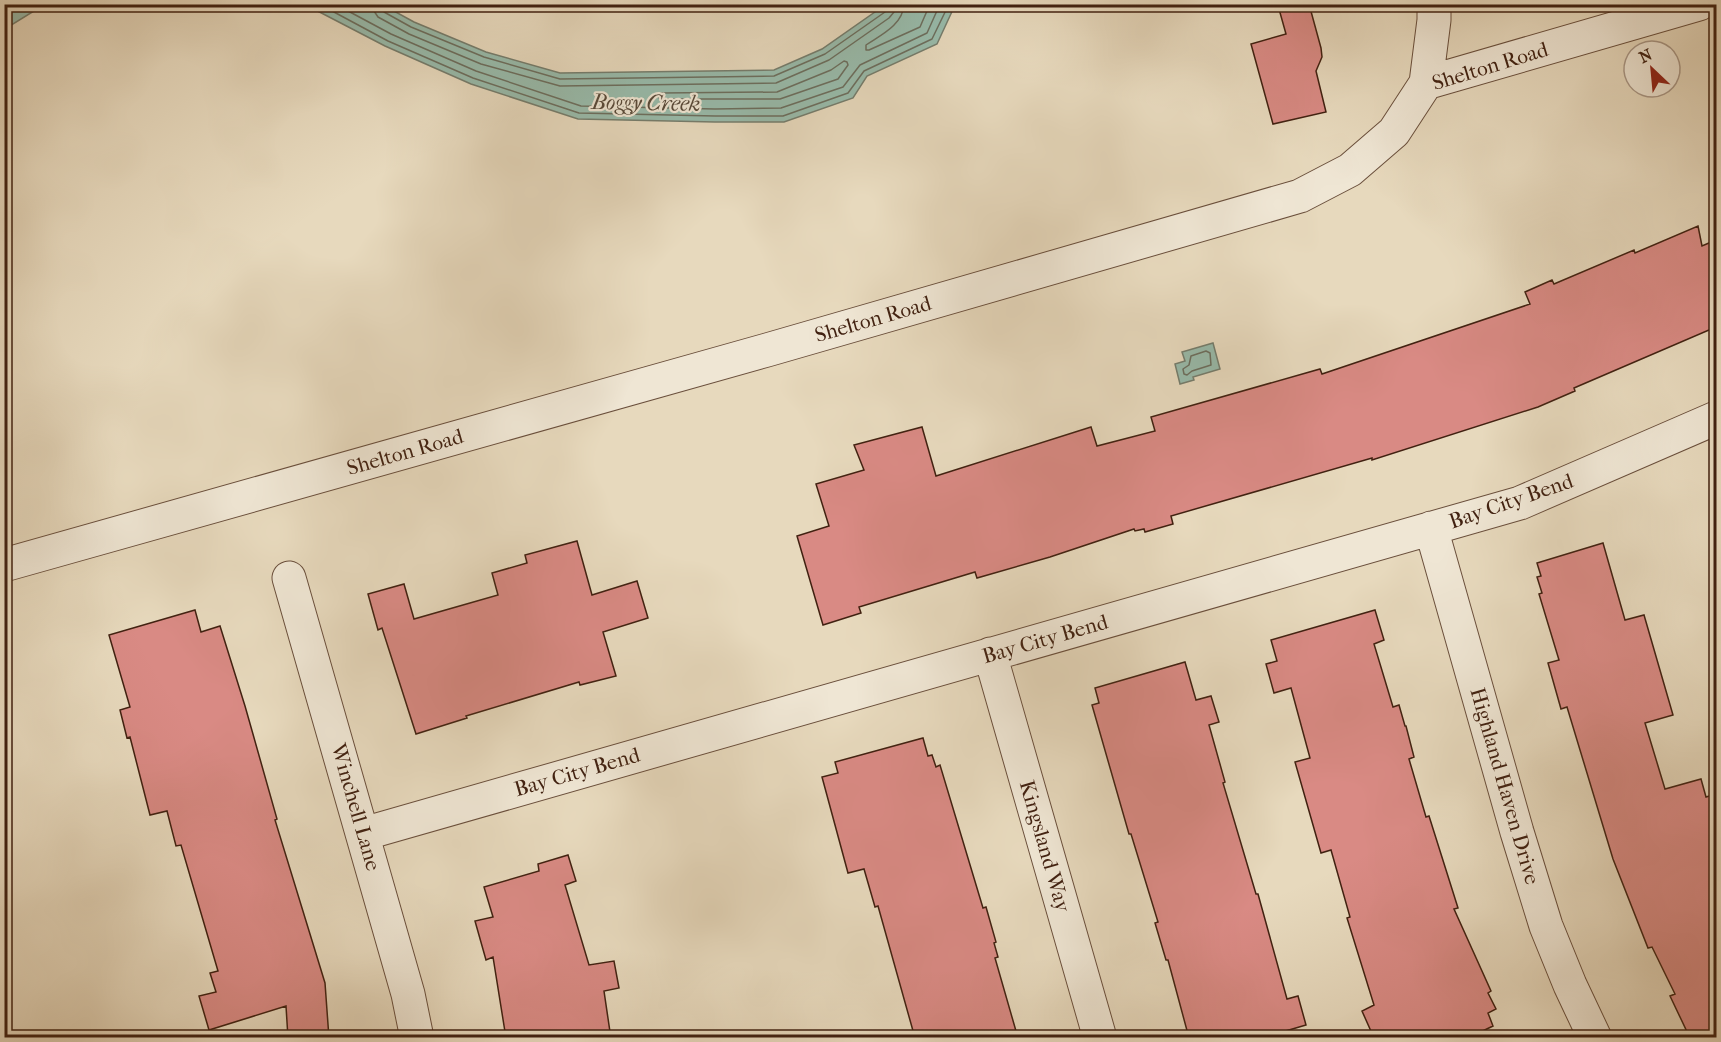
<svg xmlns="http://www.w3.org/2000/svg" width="1721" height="1042" viewBox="0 0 1721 1042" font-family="'IM FELL French Canon',serif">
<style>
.water{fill:#98bbab;stroke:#757d6d;stroke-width:1.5}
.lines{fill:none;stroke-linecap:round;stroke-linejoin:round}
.shore{stroke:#6c6e5e;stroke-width:1.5}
.building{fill:#d98a84;stroke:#412111;stroke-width:1.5}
.minor-casing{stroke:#6a4f3c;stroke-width:35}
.minor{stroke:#efe6d4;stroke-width:33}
.labels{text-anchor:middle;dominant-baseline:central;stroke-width:4.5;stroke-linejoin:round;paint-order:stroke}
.street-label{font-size:21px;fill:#412111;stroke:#efe6d4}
.water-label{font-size:22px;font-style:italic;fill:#574838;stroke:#efe6d4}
</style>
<rect width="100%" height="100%" fill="#e7d9bd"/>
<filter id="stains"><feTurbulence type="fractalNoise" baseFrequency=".00333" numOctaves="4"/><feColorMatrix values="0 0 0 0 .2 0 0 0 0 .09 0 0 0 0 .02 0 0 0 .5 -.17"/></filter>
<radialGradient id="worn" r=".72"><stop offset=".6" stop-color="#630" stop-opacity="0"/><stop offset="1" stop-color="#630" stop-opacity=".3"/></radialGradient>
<path class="water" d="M 5,4 L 60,4 L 60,5 L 42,6 L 5,29 Z
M 306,5 L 383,5 L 414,22 L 486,52 L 560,73 L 774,70 L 822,49 L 885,5 L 955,5 L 937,44 L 867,76 L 853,98 L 784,122 L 715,122 L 578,119 L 471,84 L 385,46 Z
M 1213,343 L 1220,369 L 1193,377 L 1194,380 L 1180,384 L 1175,364 L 1185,361 L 1182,352 Z"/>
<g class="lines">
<path class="shore" d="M 319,4 L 388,41 L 473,78 L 579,113 L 715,116 L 783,116 L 848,93 L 864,71 L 932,39 L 949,4
M 335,4 L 391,34 L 476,71 L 581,106 L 715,109 L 781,108 L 843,87 L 860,65 L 927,33 L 940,4
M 374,4 L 374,11 L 378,17 L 409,34 L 481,64 L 560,86 L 776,83 L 829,60 L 889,18 L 894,12 L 895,4
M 381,4 L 384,12 L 411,27 L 484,57 L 560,79 L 774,76 L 825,54 L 885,12 L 887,4
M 904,4 C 903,25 881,35 866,45 L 866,50 L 869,50 L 920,27 L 930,4
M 844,61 L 847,62 L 848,65 L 838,79 L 780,99 L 660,99 L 658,96 L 661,93 L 777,92 L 831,70 Z
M 1206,351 L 1210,353 L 1211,365 L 1192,371 L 1187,375 L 1184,374 L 1183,369 L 1189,365 L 1191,356 Z"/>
</g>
<path class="building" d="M 1295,4 L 1309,4 L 1321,48 L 1322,57 L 1316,71 L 1326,112 L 1273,124 L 1251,44 L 1286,34 L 1279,9 Z
M 1698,226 L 1702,246 L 1716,240 L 1716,327 L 1574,388 L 1575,391 L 1538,407 L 1372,460 L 1372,458 L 1171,516 L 1173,524 L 1145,532 L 1144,529 L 1135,531 L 1134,529 L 1050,557 L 977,578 L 975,572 L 859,607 L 861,613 L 823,625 L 797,536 L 829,526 L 816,484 L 864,470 L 854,445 L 922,427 L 936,476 L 1091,427 L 1097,446 L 1155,431 L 1151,417 L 1320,369 L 1322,374 L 1530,304 L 1525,292 L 1552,280 L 1554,284 L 1634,250 L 1635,253 Z
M 577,541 L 592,595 L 637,581 L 648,618 L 603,632 L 616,676 L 580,685 L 579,682 L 466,716 L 467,718 L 416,734 L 382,628 L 378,630 L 368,594 L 404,584 L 414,619 L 498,595 L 492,573 L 527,563 L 525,555 Z
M 1603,543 L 1625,620 L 1644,615 L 1673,715 L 1645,723 L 1665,789 L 1701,779 L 1706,797 L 1716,794 L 1716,1038 L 1690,1038 L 1670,996 L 1675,994 L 1652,947 L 1648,948 L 1613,859 L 1567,707 L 1561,709 L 1548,663 L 1559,660 L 1539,594 L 1542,593 L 1537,577 L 1541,576 L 1537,563 Z
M 195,610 L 201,632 L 220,626 L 245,706 L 277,819 L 275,820 L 325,983 L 329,1038 L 288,1038 L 286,1006 L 209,1030 L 199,996 L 216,992 L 210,973 L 218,971 L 181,845 L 176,846 L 167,811 L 150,815 L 130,737 L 127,738 L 120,710 L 130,707 L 109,635 Z
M 1375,610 L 1384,640 L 1374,644 L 1393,707 L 1399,705 L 1405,726 L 1406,726 L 1414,757 L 1409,759 L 1426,817 L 1429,816 L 1458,908 L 1454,909 L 1491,991 L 1488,993 L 1496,1009 L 1488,1013 L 1493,1026 L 1468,1038 L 1374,1038 L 1362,1011 L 1374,1005 L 1347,918 L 1350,917 L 1331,850 L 1321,853 L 1295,762 L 1310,758 L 1291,688 L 1274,693 L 1266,664 L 1277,661 L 1271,640 Z
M 1185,662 L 1196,700 L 1211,696 L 1219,722 L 1209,725 L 1225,782 L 1223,783 L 1256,894 L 1258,894 L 1287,999 L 1298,996 L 1306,1025 L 1262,1038 L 1189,1038 L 1168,960 L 1166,960 L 1155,923 L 1158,922 L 1131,834 L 1129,834 L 1092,705 L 1099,703 L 1095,688 Z
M 923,738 L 928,756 L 932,755 L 936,767 L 940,765 L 983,908 L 986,907 L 996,942 L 994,943 L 998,957 L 995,958 L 1018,1038 L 915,1038 L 878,906 L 875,907 L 864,869 L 848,873 L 822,777 L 838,773 L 835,762 Z
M 568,855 L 576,881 L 565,885 L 589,965 L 614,961 L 619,988 L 604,991 L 610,1032 L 579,1038 L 506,1038 L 493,957 L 486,960 L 475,921 L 493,917 L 484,887 L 539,871 L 538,864 Z"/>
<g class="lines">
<defs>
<path id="minor" d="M 1426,83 L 1434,20 L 1434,4
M 1431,528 L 1517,832 L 1546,926 L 1570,985 L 1595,1038
M 4,565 L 767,350 L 1300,196 L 1350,170 L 1394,132 L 1426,83 L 1699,4
M 289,578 L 408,994 L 417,1038
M 990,654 L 1100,1038
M 363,834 L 1520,503 L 1716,418"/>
</defs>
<use href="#minor" class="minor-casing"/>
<use href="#minor" class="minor"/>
</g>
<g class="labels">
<g class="street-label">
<text transform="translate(1490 66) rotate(-17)">Shelton Road</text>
<text transform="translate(873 319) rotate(-16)">Shelton Road</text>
<text transform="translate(405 452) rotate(-16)">Shelton Road</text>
<text transform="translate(1511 501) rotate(-19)">Bay City Bend</text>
<text transform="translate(1045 639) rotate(-16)">Bay City Bend</text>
<text transform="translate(577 772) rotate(-16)">Bay City Bend</text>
<text transform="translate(1505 786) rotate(74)">Highland Haven Drive</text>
<text transform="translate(356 807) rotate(74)">Winchell Lane</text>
<text transform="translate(1045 846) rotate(74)">Kingsland Way</text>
</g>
<g class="water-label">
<text transform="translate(646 103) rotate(1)">Boggy Creek</text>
</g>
</g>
<rect width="1721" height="1042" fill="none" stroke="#e7d9bd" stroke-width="24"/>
<rect x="6" y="6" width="1709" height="1030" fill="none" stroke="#412111" stroke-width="3"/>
<rect x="12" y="12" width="1697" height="1018" fill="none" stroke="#412111" stroke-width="1.5"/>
<g transform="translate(1652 69) rotate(334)"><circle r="28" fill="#efe6d4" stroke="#a99786" stroke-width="1.5"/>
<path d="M0-4.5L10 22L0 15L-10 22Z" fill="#8f2418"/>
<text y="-9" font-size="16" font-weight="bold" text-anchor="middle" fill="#412111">N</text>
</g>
<rect width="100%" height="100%" filter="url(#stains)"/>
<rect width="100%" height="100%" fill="url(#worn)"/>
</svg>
